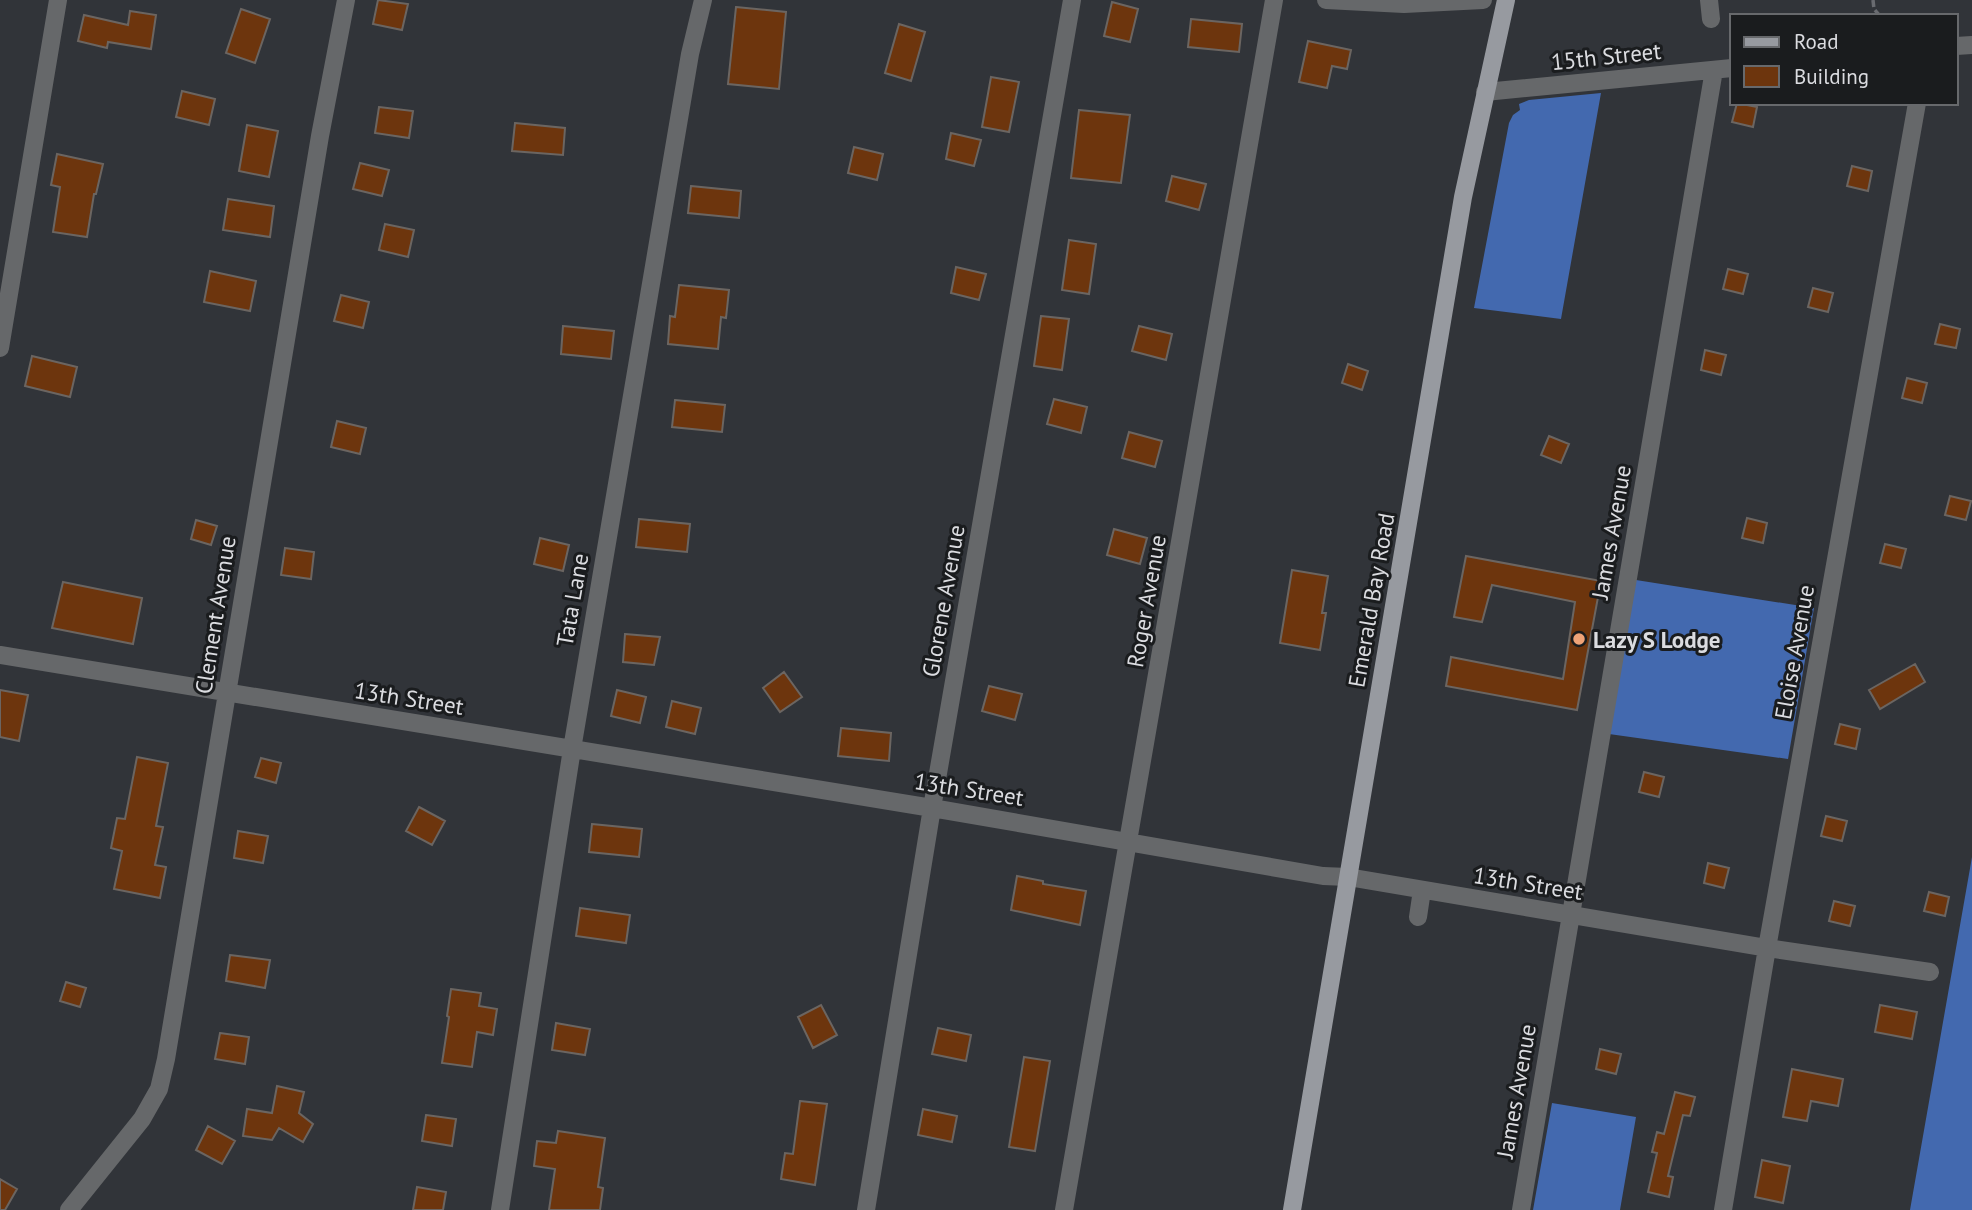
<svg xmlns="http://www.w3.org/2000/svg" width="1972" height="1210" viewBox="0 0 1972 1210" font-family="'PT Sans',sans-serif">
<style>
.forest{fill:#4369af}
.building{fill:#6d350d;stroke:#6b6561;stroke-width:2}
.lines{fill:none;stroke-linecap:round;stroke-linejoin:round}
.path{stroke:#696b70;stroke-width:3.5;stroke-dasharray:7 3.5;stroke-linecap:butt}
.minor{stroke:#66686a;stroke-width:18}
.major{stroke:#979aa0;stroke-width:18}
.poi-dot{fill:#efa377;stroke:#1a1c1e;stroke-width:2.5}
.labels{text-anchor:middle;dominant-baseline:central;stroke-width:6;stroke-linejoin:round;paint-order:stroke}
.street-label{font-size:23px;fill:#dbdce0;stroke:#1a1c1e}
.poi-label{font-size:23px;font-weight:bold;fill:#dbdce0;stroke:#1a1c1e;text-anchor:start}
</style>
<rect width="100%" height="100%" fill="#313439"/>
<path class="forest" d="M 1601,93 L 1561,319 L 1474,308 L 1509,123 L 1513,115 L 1520,110 L 1519,104 L 1529,100 Z
M 1636,580 L 1814,608 L 1788,759 L 1609,734 Z
M 1972,857 L 1972,1210 L 1910,1210 Z
M 1552,1103 L 1636,1117 L 1620,1210 L 1533,1210 Z"/>
<path class="building" d="M 378,0 L 408,4 L 402,30 L 373,24 Z
M 1112,2 L 1138,9 L 1130,42 L 1104,36 Z
M 736,7 L 786,12 L 779,89 L 728,84 Z
M 241,9 L 270,19 L 255,63 L 226,53 Z
M 130,11 L 156,15 L 151,49 L 108,42 L 107,48 L 78,41 L 84,15 L 128,25 Z
M 1191,19 L 1242,24 L 1239,52 L 1188,47 Z
M 899,24 L 925,32 L 911,81 L 885,73 Z
M 1308,41 L 1351,50 L 1347,69 L 1332,66 L 1327,88 L 1299,82 Z
M 991,77 L 1019,82 L 1009,132 L 982,127 Z
M 182,91 L 215,99 L 209,125 L 176,117 Z
M 1737,103 L 1757,107 L 1753,127 L 1732,122 Z
M 379,107 L 413,111 L 409,138 L 375,133 Z
M 1079,110 L 1130,115 L 1121,183 L 1071,178 Z
M 515,123 L 565,128 L 563,155 L 512,151 Z
M 247,125 L 278,131 L 269,177 L 239,171 Z
M 951,133 L 981,140 L 974,166 L 946,159 Z
M 854,147 L 883,154 L 877,180 L 848,173 Z
M 57,154 L 103,164 L 96,194 L 94,194 L 87,237 L 53,232 L 60,187 L 51,185 Z
M 360,163 L 389,170 L 382,196 L 353,189 Z
M 1852,166 L 1872,171 L 1868,191 L 1847,186 Z
M 1172,176 L 1206,184 L 1199,210 L 1166,201 Z
M 691,186 L 741,191 L 739,218 L 688,213 Z
M 228,199 L 274,206 L 270,237 L 223,230 Z
M 385,224 L 414,230 L 408,257 L 379,250 Z
M 1069,240 L 1096,244 L 1089,294 L 1062,290 Z
M 956,267 L 986,274 L 979,300 L 951,293 Z
M 1728,269 L 1748,274 L 1743,294 L 1723,289 Z
M 210,271 L 256,281 L 250,311 L 204,302 Z
M 679,285 L 729,290 L 726,318 L 721,317 L 718,349 L 668,344 L 670,316 L 675,317 Z
M 1813,288 L 1833,293 L 1828,312 L 1808,307 Z
M 341,295 L 369,302 L 363,328 L 334,321 Z
M 1041,316 L 1069,319 L 1062,370 L 1034,366 Z
M 1940,324 L 1960,329 L 1956,348 L 1935,344 Z
M 563,326 L 614,331 L 611,359 L 561,354 Z
M 1139,326 L 1172,334 L 1166,360 L 1132,351 Z
M 1705,350 L 1726,355 L 1721,375 L 1701,370 Z
M 32,356 L 77,367 L 70,397 L 25,386 Z
M 1348,364 L 1368,371 L 1362,390 L 1342,383 Z
M 1907,378 L 1927,383 L 1922,403 L 1902,398 Z
M 1054,399 L 1087,407 L 1081,433 L 1047,424 Z
M 675,400 L 725,405 L 722,432 L 672,427 Z
M 337,421 L 366,428 L 360,454 L 331,447 Z
M 1129,432 L 1162,441 L 1155,467 L 1122,458 Z
M 1549,436 L 1569,444 L 1561,463 L 1541,455 Z
M 1950,496 L 1971,501 L 1966,520 L 1945,515 Z
M 1747,518 L 1767,523 L 1763,543 L 1742,538 Z
M 639,519 L 690,524 L 687,552 L 636,547 Z
M 196,520 L 217,526 L 211,545 L 191,539 Z
M 1114,529 L 1147,538 L 1140,564 L 1107,555 Z
M 540,538 L 569,545 L 563,571 L 534,564 Z
M 1885,544 L 1906,549 L 1901,568 L 1880,563 Z
M 285,548 L 314,552 L 311,579 L 281,575 Z
M 1466,556 L 1601,581 L 1577,710 L 1446,686 L 1451,657 L 1563,679 L 1575,602 L 1492,585 L 1482,622 L 1454,617 Z
M 1292,570 L 1328,576 L 1322,613 L 1326,613 L 1320,650 L 1280,643 Z
M 63,582 L 142,598 L 133,644 L 52,628 Z
M 625,634 L 660,637 L 654,665 L 623,662 Z
M 1915,664 L 1925,682 L 1880,709 L 1869,690 Z
M 784,672 L 802,697 L 780,712 L 763,688 Z
M 989,686 L 1022,694 L 1015,720 L 982,711 Z
M 0,690 L 28,695 L 19,741 L 0,737 Z
M 617,690 L 646,697 L 640,723 L 611,716 Z
M 672,701 L 701,708 L 695,734 L 666,727 Z
M 1840,724 L 1860,729 L 1856,749 L 1835,744 Z
M 841,728 L 891,733 L 889,761 L 838,756 Z
M 137,757 L 168,763 L 156,826 L 163,827 L 155,865 L 166,867 L 160,898 L 114,889 L 122,851 L 111,848 L 117,818 L 125,819 Z
M 261,758 L 281,763 L 276,783 L 255,777 Z
M 1644,772 L 1664,777 L 1659,797 L 1639,792 Z
M 419,807 L 445,821 L 432,845 L 406,831 Z
M 1826,816 L 1847,821 L 1842,841 L 1821,836 Z
M 592,824 L 642,829 L 639,857 L 589,852 Z
M 238,831 L 268,836 L 263,863 L 234,858 Z
M 1708,863 L 1729,868 L 1724,888 L 1704,883 Z
M 1017,876 L 1043,881 L 1043,884 L 1086,891 L 1080,925 L 1011,910 Z
M 1929,892 L 1949,897 L 1945,916 L 1924,911 Z
M 1834,901 L 1855,906 L 1850,926 L 1829,921 Z
M 580,908 L 630,915 L 626,943 L 576,936 Z
M 230,955 L 270,960 L 265,988 L 226,981 Z
M 66,982 L 86,988 L 80,1007 L 60,1001 Z
M 451,989 L 481,993 L 479,1006 L 497,1009 L 493,1035 L 477,1032 L 472,1067 L 442,1063 L 449,1017 L 447,1016 Z
M 821,1005 L 837,1035 L 813,1048 L 798,1017 Z
M 1880,1005 L 1917,1012 L 1912,1039 L 1875,1032 Z
M 556,1023 L 590,1029 L 585,1055 L 552,1050 Z
M 938,1028 L 971,1035 L 966,1061 L 932,1054 Z
M 220,1033 L 249,1037 L 245,1064 L 215,1059 Z
M 1600,1049 L 1621,1054 L 1616,1074 L 1596,1069 Z
M 1024,1057 L 1050,1061 L 1035,1151 L 1009,1147 Z
M 1792,1069 L 1843,1079 L 1838,1106 L 1811,1101 L 1807,1121 L 1783,1117 Z
M 277,1086 L 304,1092 L 299,1113 L 313,1124 L 303,1142 L 279,1128 L 272,1140 L 243,1136 L 247,1109 L 272,1113 Z
M 1675,1092 L 1695,1097 L 1690,1116 L 1683,1115 L 1668,1176 L 1673,1177 L 1669,1197 L 1648,1192 L 1657,1153 L 1652,1152 L 1657,1132 L 1664,1134 Z
M 800,1101 L 827,1104 L 815,1185 L 781,1179 L 785,1153 L 793,1154 Z
M 923,1109 L 957,1116 L 952,1142 L 918,1135 Z
M 426,1115 L 456,1119 L 452,1146 L 422,1141 Z
M 208,1126 L 235,1141 L 222,1164 L 196,1150 Z
M 558,1131 L 605,1138 L 598,1187 L 603,1188 L 600,1210 L 549,1210 L 555,1169 L 534,1166 L 537,1141 L 556,1143 Z
M 1762,1160 L 1790,1166 L 1783,1203 L 1755,1197 Z
M 0,1179 L 17,1189 L 5,1210 L 0,1210 Z
M 417,1187 L 446,1192 L 443,1210 L 413,1210 Z"/>
<g class="lines">
<path class="path" d="M 1873,0 L 1874,9 L 1880,16"/>
<path class="minor" d="M 1326,0 L 1404,4 L 1483,0
M 1709,0 L 1711,19
M 1956,46 L 1972,45
M 1485,92 L 1732,68
M 0,348 L 58,0
M 0,655 L 932,808 L 1323,876 L 1348,877 L 1767,948 L 1930,972
M 1418,917 L 1422,890
M 69,1210 L 142,1119 L 159,1089 L 166,1059 L 320,136 L 346,0
M 500,1210 L 572,749 L 690,54 L 703,0
M 866,1210 L 932,808 L 1072,0
M 1064,1210 L 1274,0
M 1521,1210 L 1714,70
M 1723,1210 L 1767,948 L 1917,103"/>
<path class="major" d="M 1292,1210 L 1463,197 L 1506,0"/>
</g>
<circle class="poi-dot" cx="1579" cy="639" r="7"/>
<g class="labels">
<g class="street-label">
<text transform="translate(1606 56) rotate(-6)">15th Street</text>
<text transform="translate(1611 532) rotate(-80)">James Avenue</text>
<text transform="translate(572 600) rotate(-80)">Tata Lane</text>
<text transform="translate(1371 600) rotate(-80)">Emerald Bay Road</text>
<text transform="translate(943 601) rotate(-80)">Glorene Avenue</text>
<text transform="translate(1146 601) rotate(-80)">Roger Avenue</text>
<text transform="translate(215 615) rotate(-81)">Clement Avenue</text>
<text transform="translate(1794 652) rotate(-80)">Eloise Avenue</text>
<text transform="translate(409 698) rotate(9)">13th Street</text>
<text transform="translate(969 789) rotate(9)">13th Street</text>
<text transform="translate(1528 883) rotate(9)">13th Street</text>
<text transform="translate(1516 1091) rotate(-80)">James Avenue</text>
</g>
<g class="poi-label">
<text x="1593" y="639">Lazy S Lodge</text>
</g>
</g>
<rect x="1730" y="14" width="228" height="91" fill="#1a1c1e" stroke="#67696c" stroke-width="2"/>
<rect x="1744" y="37" width="35" height="10" fill="#979aa0" stroke="#67696c" stroke-width="2"/>
<text x="1794" y="49" font-size="21" fill="#dbdce0">Road</text>
<rect x="1744" y="66" width="35" height="21" fill="#6d350d" stroke="#67696c" stroke-width="2"/>
<text x="1794" y="84" font-size="21" fill="#dbdce0">Building</text>
</svg>
